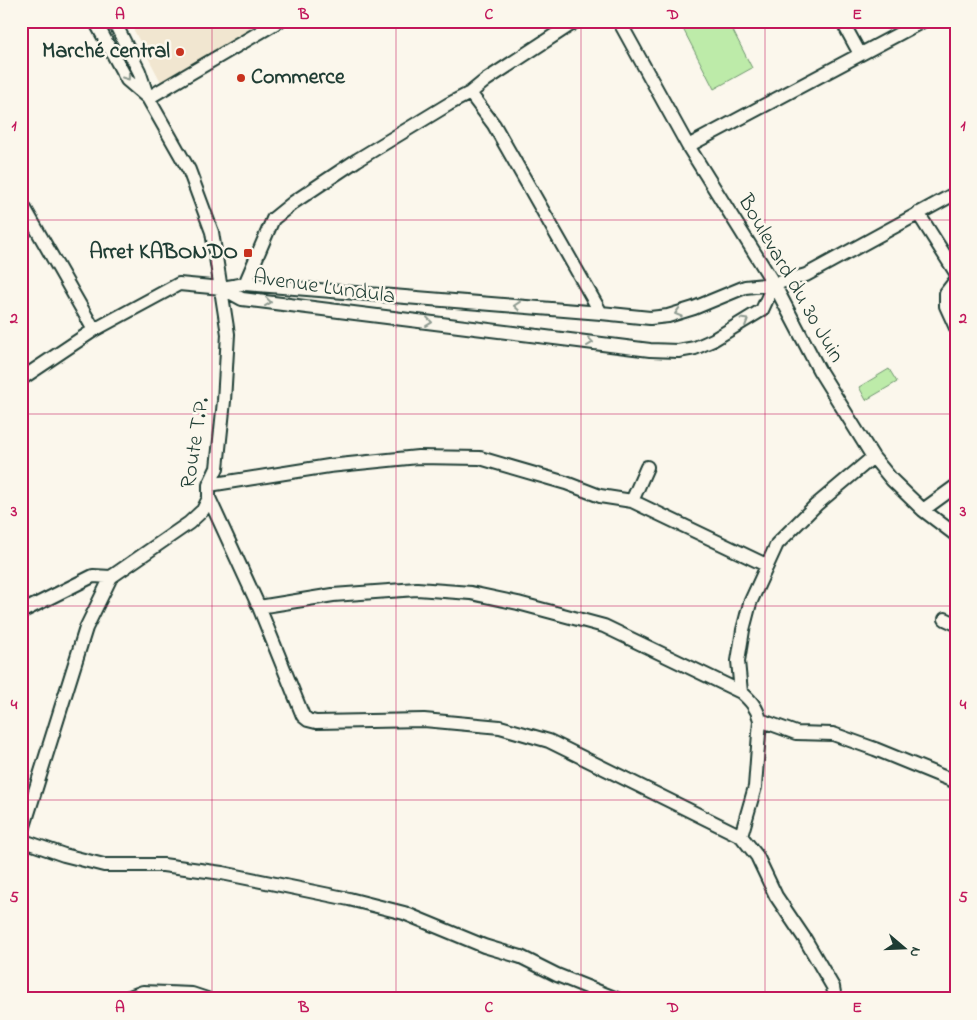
<svg xmlns="http://www.w3.org/2000/svg" width="977" height="1020" viewBox="0 0 977 1020" font-family="'Indie Flower',sans-serif">
<style>
.built{fill:#f1e6d0}
.pitch{fill:#bdeba9;stroke:#6e946e}
.lines{fill:none;stroke-linecap:round;stroke-linejoin:round}
.minor-casing{stroke:#1f3d34;stroke-width:16}
.minor{stroke:#fbf7ec;stroke-width:12}
.oneway{stroke:#8d9a90}
.grid{fill:none;stroke:#c2185b;stroke-width:1;stroke-opacity:0.55}
.poi-dot{fill:#c8321e;stroke:#fbf7ec;stroke-width:2}
.labels{text-anchor:middle;dominant-baseline:central;stroke-width:5;stroke-linejoin:round;paint-order:stroke}
.poi-label{font-size:22px;font-weight:bold;fill:#1f3d34;stroke:#fbf7ec;text-anchor:end}
.street-label{font-size:22px;fill:#1f3d34;stroke:#fbf7ec}
.neatline{fill:none;stroke:#c2185b;stroke-width:2}
.grid-label{font-size:16px;text-anchor:middle;font-weight:bold;fill:#c2185b}
</style>
<rect width="100%" height="100%" fill="#fbf7ec"/>
<filter id="ink" filterUnits="userSpaceOnUse"><feTurbulence type="fractalNoise" baseFrequency=".02" numOctaves="2"/><feDisplacementMap in="SourceGraphic" scale="10" xChannelSelector="R" yChannelSelector="G"/><feConvolveMatrix kernelMatrix="1 2 1 2 8 2 1 2 1" color-interpolation-filters="sRGB"/></filter>
<g filter="url(#ink)">
<path class="built" d="M 129,21 L 267,21 L 162,84 Z"/>
<path class="pitch" d="M 679,21 L 728,21 L 752,68 L 714,89 Z
M 889,369 L 897,382 L 866,400 L 859,387 Z"/>
<g class="lines">
<defs>
<path id="minor" d="M 95,21 L 127,80 L 148,98
M 619,21 L 688,146 L 774,284 L 819,370 L 873,457 L 892,480 L 923,510 L 956,535
M 842,21 L 860,54
M 470,93 L 494,125 L 601,313
M 148,98 L 279,21
M 688,146 L 923,21
M 21,202 L 94,330
M 918,213 L 956,273
M 956,280 L 946,293 L 946,306 L 956,328
M 245,284 L 273,219 L 294,202 L 357,160 L 449,104 L 470,93 L 486,80 L 576,21
M 222,288 L 242,299 L 650,350 L 678,351 L 695,348 L 713,340 L 762,310 L 774,284
M 21,379 L 94,330 L 179,284 L 222,288 L 245,284 L 601,313 L 650,318 L 668,316 L 694,308 L 745,287 L 774,284 L 806,275 L 956,193
M 209,485 L 329,466 L 418,457 L 480,458 L 566,483 L 600,496 L 632,501 L 766,565
M 209,498 L 259,607 L 303,716 L 308,720 L 316,722 L 424,720 L 500,727 L 549,741 L 741,836 L 757,856 L 776,896 L 805,939 L 833,987 L 835,999
M 632,501 L 647,467
M 923,510 L 956,486
M 259,607 L 333,595 L 417,589 L 471,593 L 518,603 L 604,626 L 741,692
M 21,612 L 93,576 L 111,577
M 945,619 L 956,624
M 760,720 L 796,733 L 833,734 L 875,749 L 956,782
M 21,836 L 86,628 L 111,577 L 189,523 L 203,510 L 209,498 L 209,485 L 217,468 L 224,401 L 228,334 L 212,232 L 189,170 L 148,98 L 139,71 L 114,21
M 741,836 L 755,787 L 760,720 C 757,707 750,700 741,692 L 738,661 L 743,630 L 750,603 L 777,544 L 816,505 L 873,457
M 21,840 L 64,855 L 104,865 L 163,865 L 222,873 L 349,899 L 404,913 L 484,946 L 521,957 L 557,975 L 617,999
M 124,999 L 143,992 L 192,994 L 207,999"/>
</defs>
<use href="#minor" class="minor-casing"/>
<use href="#minor" class="minor"/>
</g>
<defs><path id="oneway-chevron" d="M-2-3.5L2.5 0L-2 3.5" fill="none" stroke-width="1.6" stroke-linecap="round" stroke-linejoin="round" transform="scale(1.25)"/></defs>
<g class="oneway">
<use href="#oneway-chevron" transform="translate(127 77) rotate(54)"/>
<use href="#oneway-chevron" transform="translate(268 302) rotate(7)"/>
<use href="#oneway-chevron" transform="translate(517 306) rotate(-175)"/>
<use href="#oneway-chevron" transform="translate(678 313) rotate(163)"/>
<use href="#oneway-chevron" transform="translate(745 321) rotate(-31)"/>
<use href="#oneway-chevron" transform="translate(429 322) rotate(7)"/>
<use href="#oneway-chevron" transform="translate(590 342) rotate(7)"/>
</g>
</g>
<path class="grid" d="M 212,21 L 212,999M 396,21 L 396,999M 581,21 L 581,999M 765,21 L 765,999M 21,220 L 956,220M 21,414 L 956,414M 21,606 L 956,606M 21,800 L 956,800"/>
<g class="poi-dot">
<circle cx="180" cy="52" r="5"/>
<circle cx="241" cy="78" r="5"/>
<rect x="243" y="248" width="10" height="10" rx="2.5"/>
</g>
<g class="labels">
<g class="poi-label">
<text x="170" y="52">Marché central</text>
<text x="251" y="78" text-anchor="start">Commerce</text>
<text x="238" y="253">Arret KABONDO</text>
</g>
<g class="street-label">
<text transform="translate(790 279) rotate(60)">Boulevard du 30 Juin</text>
<text transform="translate(324 288) rotate(8)">Avenue Lundula</text>
<text transform="translate(196 443) rotate(-81)">Route T.P.</text>
</g>
</g>
<rect width="977" height="1020" fill="none" stroke="#fbf7ec" stroke-width="55"/>
<g transform="translate(904 948) rotate(109)" stroke="#fbf7ec" stroke-width="4" paint-order="stroke">
<path d="M0-4L9 19L0 12L-9 19Z" fill="#1f3d34"/>
<text y="-8" font-size="14" font-weight="bold" text-anchor="middle" fill="#1f3d34">N</text>
</g>
<rect x="28" y="28" width="922" height="964" class="neatline"/>
<g class="grid-label">
<text x="120" y="19">A</text>
<text x="304" y="19">B</text>
<text x="489" y="19">C</text>
<text x="673" y="19">D</text>
<text x="857" y="19">E</text>
<text x="14" y="130">1</text>
<text x="963" y="130">1</text>
<text x="14" y="323">2</text>
<text x="963" y="323">2</text>
<text x="14" y="516">3</text>
<text x="963" y="516">3</text>
<text x="14" y="709">4</text>
<text x="963" y="709">4</text>
<text x="14" y="902">5</text>
<text x="963" y="902">5</text>
<text x="120" y="1012">A</text>
<text x="304" y="1012">B</text>
<text x="489" y="1012">C</text>
<text x="673" y="1012">D</text>
<text x="857" y="1012">E</text>
</g>
</svg>
